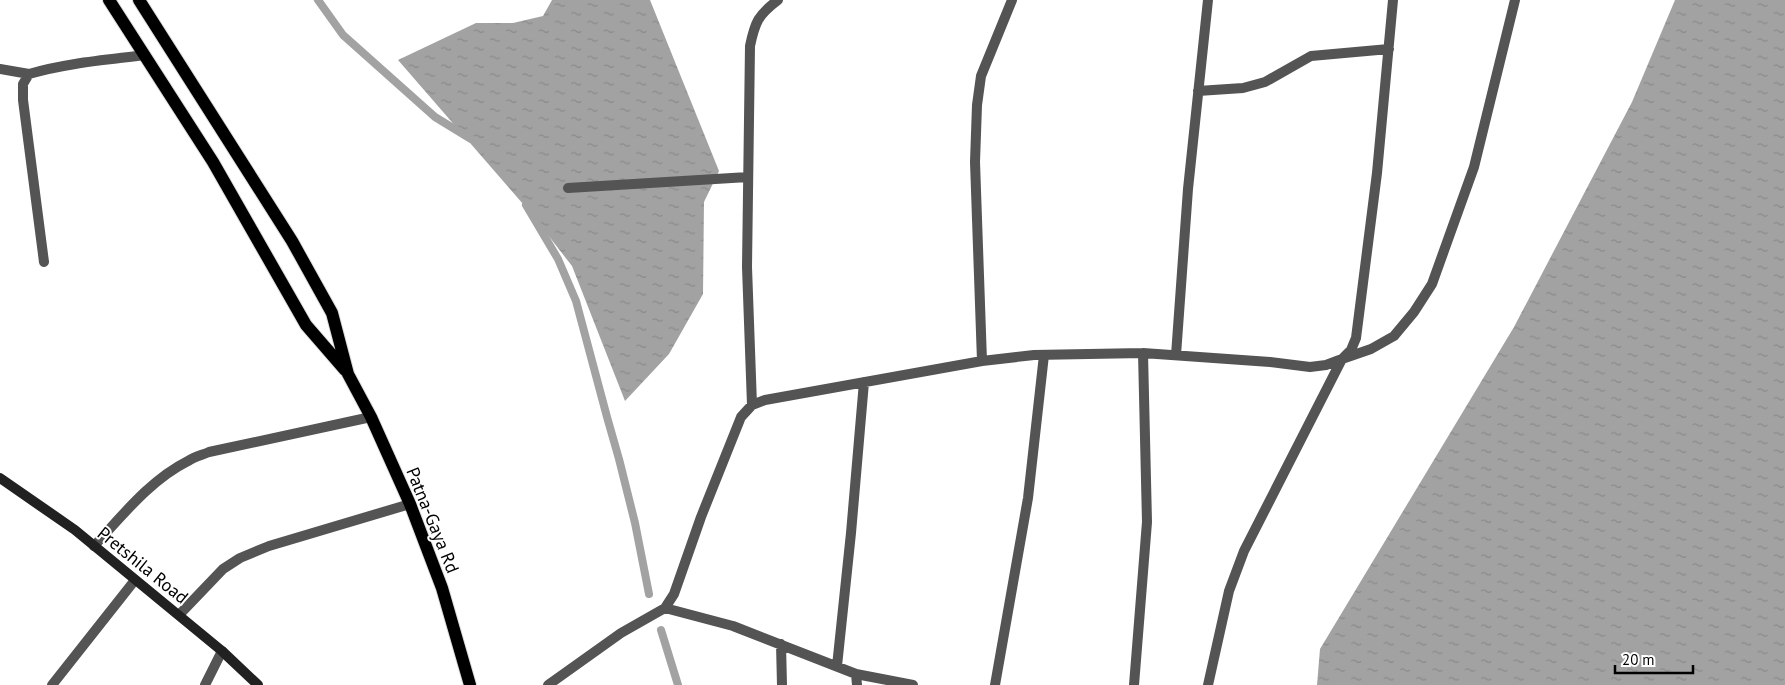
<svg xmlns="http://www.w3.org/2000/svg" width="1785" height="685" viewBox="0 0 1785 685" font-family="'PT Sans',sans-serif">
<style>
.water{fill:url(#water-ripples)}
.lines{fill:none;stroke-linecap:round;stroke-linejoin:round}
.stream{stroke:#a2a2a2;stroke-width:8}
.primary-casing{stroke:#dbdbdb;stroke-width:14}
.street{stroke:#545454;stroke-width:10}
.secondary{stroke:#212121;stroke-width:10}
.primary{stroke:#000;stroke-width:12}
.labels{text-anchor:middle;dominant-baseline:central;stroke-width:4;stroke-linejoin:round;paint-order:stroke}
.street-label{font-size:18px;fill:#000;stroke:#fff}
</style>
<defs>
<pattern id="water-ripples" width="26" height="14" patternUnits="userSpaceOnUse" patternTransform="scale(1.25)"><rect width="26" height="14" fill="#a2a2a2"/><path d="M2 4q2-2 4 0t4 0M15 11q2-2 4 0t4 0" fill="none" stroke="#8a8a8a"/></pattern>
</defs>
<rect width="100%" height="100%" fill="#fff"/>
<path class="water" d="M 552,0 L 650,0 L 719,171 L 704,202 L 703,294 L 669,354 L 625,401 L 572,266 L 530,212 L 398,60 L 476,23 L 513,23 L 543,16 Z
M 1675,0 L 1785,0 L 1785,685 L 1317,685 L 1320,649 L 1514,327 L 1632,102 Z"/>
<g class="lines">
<path class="stream" d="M 318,0 L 343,35 L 435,117 L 471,139
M 526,205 L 558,259 L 576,301 L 607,417 L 619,459 L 635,523 L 649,594
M 661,630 L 678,685"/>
<defs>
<path id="primary" d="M 109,0 L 213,162 L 306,325 L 345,370
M 139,0 L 292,241 L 332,313 L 348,374 L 371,417 L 410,504 L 442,588 L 470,685"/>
</defs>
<use href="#primary" class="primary-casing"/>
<path class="street" d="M 0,69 L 29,74
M 1198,91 L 1243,88 L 1265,82 L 1311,56 L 1389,49
M 568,188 L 748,177
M 44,262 L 23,100 L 23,84 L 29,74 C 67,63 106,60 145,55
M 1176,355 L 1188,189 L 1208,0
M 982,361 L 975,162 L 977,105 L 981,76 L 1012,0
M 752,405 L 747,267 L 750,46 C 755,22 758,15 778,0
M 94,546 C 122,516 150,480 188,461 C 194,457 202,455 209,452 L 371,417
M 665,608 L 733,626 L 856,674 L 913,685
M 179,615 L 223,569 L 240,558 L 269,546 L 410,504
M 781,644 L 782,685
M 837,666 L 851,533 L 864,382
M 856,674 L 857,685
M 52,685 L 135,580
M 205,685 L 222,651
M 548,685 L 621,633 L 665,608 L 674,594 L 701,517 L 741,417 L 752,405 L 765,400 L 982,361 L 1034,355 L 1143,353 L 1270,362 L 1310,367 L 1326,365 L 1342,359 L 1351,350 L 1356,338 L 1377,173 L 1393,0
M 995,685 L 1028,498 L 1044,355
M 1134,685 L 1147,522 L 1143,353
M 1208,685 L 1229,591 L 1244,551 L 1342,359 L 1371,349 L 1394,336 L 1414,312 L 1432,284 L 1474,167 L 1515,0"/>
<path class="secondary" d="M 0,478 L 75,530 L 222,651 L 258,685"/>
<use href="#primary" class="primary"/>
</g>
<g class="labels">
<g class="street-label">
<text transform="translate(433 520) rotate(68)">Patna-Gaya Rd</text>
<text transform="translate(143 565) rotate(39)">Pretshila Road</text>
</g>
</g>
<path d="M1615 665v8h78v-8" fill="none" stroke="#000000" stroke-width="2.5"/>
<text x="1622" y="665" font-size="15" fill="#000000" stroke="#ffffff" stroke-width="4" paint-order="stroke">20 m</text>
</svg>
